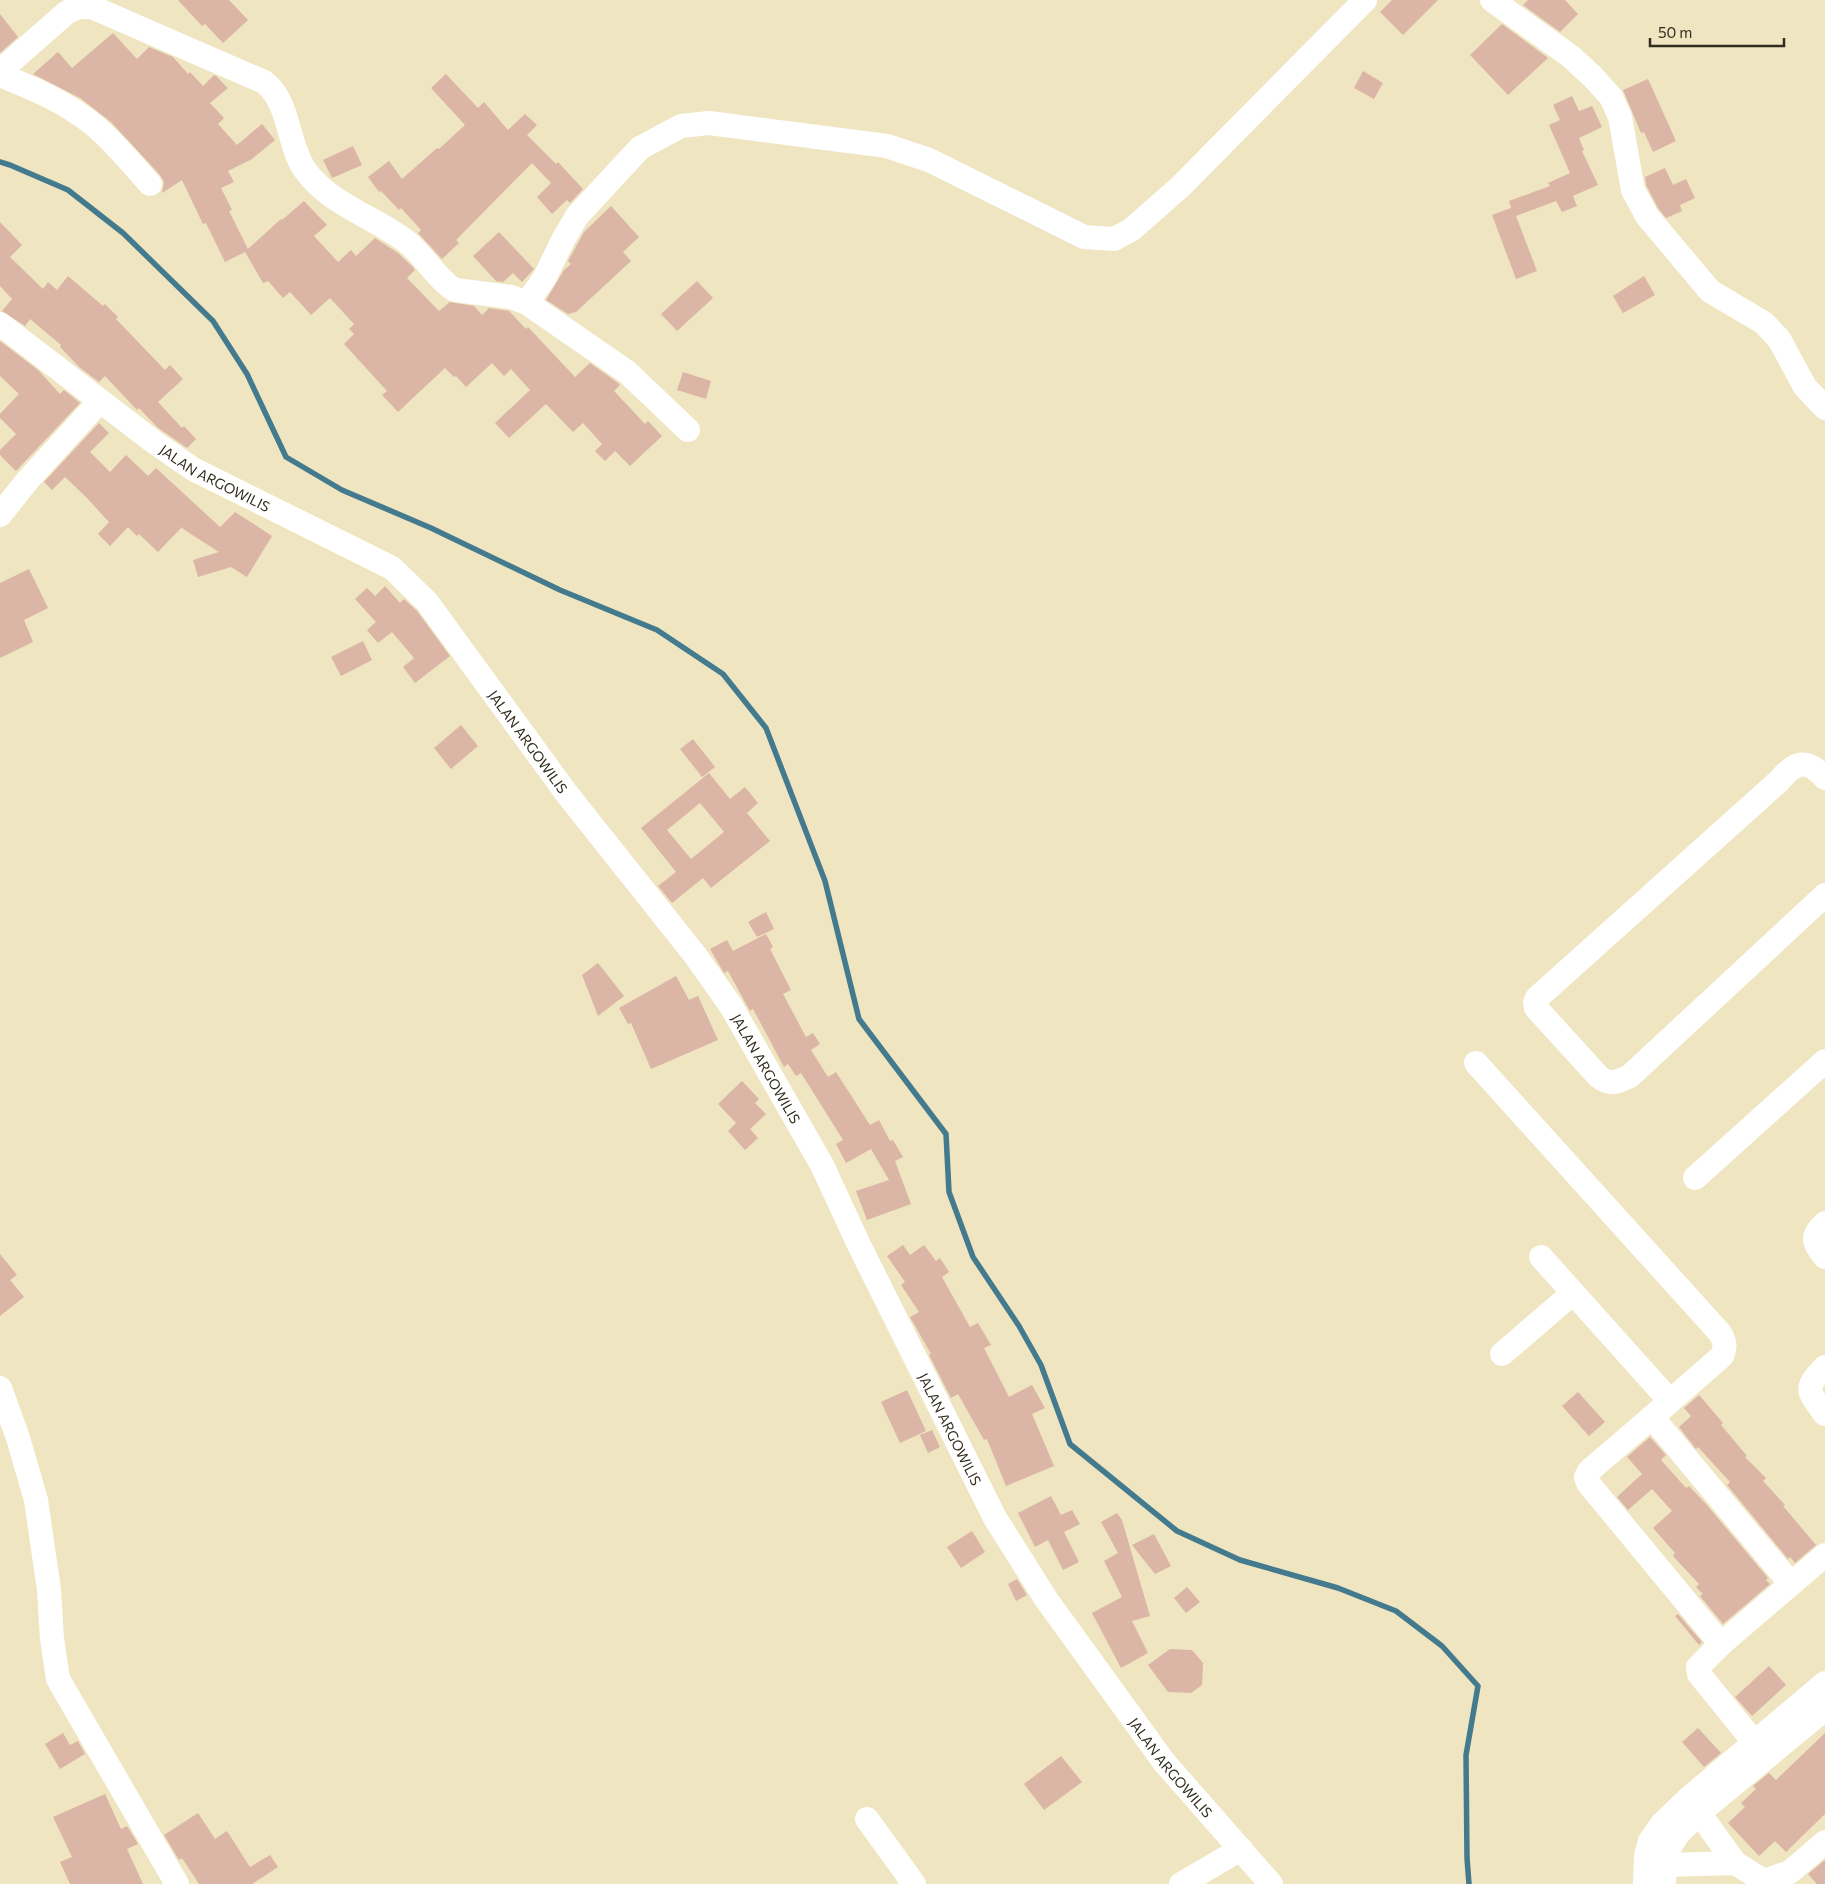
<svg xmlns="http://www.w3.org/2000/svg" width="1825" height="1884" viewBox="0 0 1825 1884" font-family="Commissioner,sans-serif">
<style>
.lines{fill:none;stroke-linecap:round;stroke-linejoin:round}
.stream{stroke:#447a8e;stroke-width:5.5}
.building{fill:#dbb5a6;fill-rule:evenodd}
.minor{stroke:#fff;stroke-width:24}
.labels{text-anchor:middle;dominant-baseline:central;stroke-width:5;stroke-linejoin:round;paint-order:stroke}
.street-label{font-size:14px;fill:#302c1e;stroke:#efe5c0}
</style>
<rect width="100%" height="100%" fill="#efe5c0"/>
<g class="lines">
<path class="stream" d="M 0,162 L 10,165 L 68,190 L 123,233 L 213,321 L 247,374 L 286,457 L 342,490 L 431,528 L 560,590 L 657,630 L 723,674 L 766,728 L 825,881 L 859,1019 L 946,1134 L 949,1192 L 973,1257 L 1019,1326 L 1041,1365 L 1070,1444 L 1177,1531 L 1240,1560 L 1338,1588 L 1396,1611 L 1442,1646 L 1478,1686 L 1466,1755 L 1467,1858 L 1469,1884"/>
</g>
<path class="building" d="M 178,0 L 229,0 L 248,20 L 223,43 L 205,24 L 202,26 Z
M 1392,0 L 1438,0 L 1403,35 L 1380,12 Z
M 1528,0 L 1565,0 L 1578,14 L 1560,32 L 1523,5 Z
M 0,14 L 18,37 L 0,53 Z
M 1502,24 L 1548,58 L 1508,95 L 1470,55 Z
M 113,33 L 137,59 L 149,47 L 173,57 L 188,74 L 190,72 L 203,86 L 214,75 L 217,77 L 228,88 L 210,103 L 224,118 L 218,124 L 237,145 L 262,124 L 275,140 L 252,159 L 228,171 L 234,182 L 221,188 L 232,210 L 229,211 L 248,249 L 281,219 L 282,220 L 304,201 L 327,225 L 314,236 L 338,262 L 351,250 L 356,256 L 375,238 L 398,253 L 413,267 L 415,270 L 407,278 L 439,311 L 450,302 L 474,306 L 482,315 L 489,308 L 509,311 L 526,329 L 528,327 L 575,377 L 590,363 L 618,383 L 620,385 L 614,391 L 645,424 L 648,421 L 662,436 L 630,466 L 615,451 L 605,461 L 595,451 L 602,444 L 583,423 L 573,432 L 546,404 L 509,438 L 495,423 L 530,390 L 511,369 L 504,376 L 492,363 L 466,387 L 456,376 L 454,377 L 445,368 L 398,412 L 382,395 L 387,391 L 344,344 L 354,334 L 349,329 L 354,324 L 330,298 L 311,315 L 290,292 L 283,298 L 268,281 L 263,283 L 245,252 L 225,262 L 206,223 L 203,224 L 182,180 L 162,193 L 164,182 L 160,175 L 111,122 L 80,98 L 33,74 L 58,52 L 72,68 Z
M 1363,71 L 1383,83 L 1374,99 L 1354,88 Z
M 446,74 L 478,108 L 484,102 L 508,130 L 525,114 L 537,125 L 527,135 L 556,164 L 558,162 L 583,189 L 570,203 L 567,200 L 552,214 L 537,197 L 551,183 L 532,163 L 456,240 L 459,243 L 442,259 L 418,233 L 421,230 L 401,208 L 399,210 L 381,191 L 379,192 L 368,177 L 389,161 L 402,179 L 437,148 L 439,149 L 465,125 L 431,88 Z
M 1648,79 L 1676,141 L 1653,152 L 1644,132 L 1641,133 L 1623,90 Z
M 1572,96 L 1579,111 L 1592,106 L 1602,127 L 1579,138 L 1584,150 L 1582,151 L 1598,185 L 1573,196 L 1577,206 L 1562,212 L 1556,201 L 1516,216 L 1537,271 L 1516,279 L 1492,215 L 1511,208 L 1509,201 L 1550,186 L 1548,183 L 1570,173 L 1549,125 L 1560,120 L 1553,105 Z
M 353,146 L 362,165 L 332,178 L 323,160 Z
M 1665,168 L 1673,185 L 1686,179 L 1695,198 L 1680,205 L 1682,211 L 1666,218 L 1658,208 L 1646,185 L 1645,177 Z
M 611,206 L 639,237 L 623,252 L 631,261 L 576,312 L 568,314 L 546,300 L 564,270 L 571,264 L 568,261 L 584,232 Z
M 0,222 L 22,245 L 10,257 L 43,289 L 48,282 L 57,290 L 68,276 L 103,306 L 105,304 L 118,317 L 116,319 L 165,370 L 170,365 L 183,379 L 158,402 L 182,428 L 184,426 L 196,439 L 187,448 L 157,427 L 139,408 L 137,410 L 105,376 L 99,382 L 79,367 L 60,347 L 61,345 L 30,319 L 25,326 L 2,311 L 12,299 L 0,286 Z
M 499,232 L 534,269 L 522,282 L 513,273 L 503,282 L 496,281 L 473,256 Z
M 1644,276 L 1655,295 L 1623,313 L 1613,296 Z
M 697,281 L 713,298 L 677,331 L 661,314 Z
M 0,341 L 38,370 L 60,394 L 64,390 L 80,403 L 16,471 L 0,455 L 0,450 L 16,434 L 0,418 L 0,414 L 19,394 L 0,376 Z
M 683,372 L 711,381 L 706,399 L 677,390 Z
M 99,423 L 109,433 L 90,452 L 110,472 L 126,455 L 148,476 L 156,468 L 220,527 L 235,512 L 272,536 L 247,577 L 231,567 L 198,577 L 193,560 L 219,552 L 183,529 L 182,527 L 158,552 L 139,534 L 137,536 L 128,527 L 110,546 L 98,534 L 109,522 L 85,496 L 65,477 L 52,490 L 44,482 Z
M 29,569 L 48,608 L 24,620 L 33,642 L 0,658 L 0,583 Z
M 385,586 L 400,603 L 404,599 L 417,611 L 450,656 L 415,683 L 403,667 L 414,658 L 392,632 L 378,643 L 367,630 L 376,622 L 355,599 L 367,588 L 375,596 Z
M 363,641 L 372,660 L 341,676 L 331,657 Z
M 461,725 L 478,746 L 451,769 L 434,748 Z
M 693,739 L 715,767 L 702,777 L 680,749 Z
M 709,773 L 730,799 L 745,787 L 758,803 L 747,813 L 770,841 L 711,888 L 703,878 L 672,903 L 658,886 L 676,872 L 641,828 ZM 700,803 L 724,832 L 691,859 L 667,830 Z
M 766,912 L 774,929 L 757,937 L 748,922 Z
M 766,934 L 773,947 L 770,949 L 791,990 L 783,994 L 806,1037 L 813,1033 L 820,1044 L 811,1050 L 828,1077 L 836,1072 L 870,1125 L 879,1120 L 890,1141 L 893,1140 L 903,1157 L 895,1161 L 911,1204 L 867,1220 L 856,1191 L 889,1180 L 871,1149 L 846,1163 L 836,1144 L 843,1140 L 801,1073 L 796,1076 L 788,1064 L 784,1067 L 753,1009 L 750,1011 L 728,971 L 724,973 L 710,949 L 727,940 L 733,951 Z
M 598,963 L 624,996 L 598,1016 L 582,975 Z
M 676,976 L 689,1000 L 698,996 L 718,1040 L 651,1069 L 631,1023 L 628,1024 L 619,1008 Z
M 742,1081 L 759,1099 L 755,1103 L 766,1114 L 750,1129 L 758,1138 L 745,1150 L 728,1131 L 736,1123 L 718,1104 Z
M 903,1245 L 910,1255 L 924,1245 L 936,1261 L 940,1258 L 949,1272 L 942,1277 L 970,1327 L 978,1323 L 991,1345 L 984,1348 L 1009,1397 L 1032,1385 L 1045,1408 L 1032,1414 L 1054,1466 L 1006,1486 L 987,1439 L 984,1440 L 958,1394 L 951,1398 L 929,1355 L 931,1354 L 910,1317 L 919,1312 L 901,1285 L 905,1282 L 887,1256 Z
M 0,1254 L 17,1275 L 10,1280 L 24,1297 L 0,1316 Z
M 907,1390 L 926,1431 L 900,1443 L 881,1402 Z
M 1578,1392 L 1605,1422 L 1589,1436 L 1562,1406 Z
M 1699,1395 L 1723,1423 L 1721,1425 L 1747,1456 L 1745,1457 L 1766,1478 L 1763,1481 L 1785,1505 L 1783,1506 L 1816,1545 L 1795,1563 L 1790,1557 L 1788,1559 L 1727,1485 L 1730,1482 L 1698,1447 L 1696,1449 L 1679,1427 L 1691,1416 L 1684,1408 Z
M 932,1430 L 940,1447 L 928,1453 L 920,1435 Z
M 1650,1437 L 1666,1455 L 1661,1460 L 1686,1488 L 1689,1486 L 1706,1504 L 1768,1578 L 1766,1580 L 1770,1584 L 1723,1624 L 1700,1596 L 1703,1594 L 1696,1587 L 1699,1584 L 1673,1556 L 1675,1553 L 1653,1528 L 1672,1511 L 1652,1489 L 1628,1510 L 1617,1497 L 1642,1474 L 1627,1457 Z
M 1051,1496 L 1061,1515 L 1072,1510 L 1080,1524 L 1064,1532 L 1079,1562 L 1063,1570 L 1048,1540 L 1035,1547 L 1018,1513 Z
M 1117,1513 L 1122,1520 L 1150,1616 L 1132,1621 L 1148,1653 L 1121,1668 L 1092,1613 L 1122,1597 L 1104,1561 L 1118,1553 L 1101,1522 Z
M 972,1531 L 985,1552 L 961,1568 L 947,1547 Z
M 1154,1534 L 1171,1566 L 1155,1574 L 1132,1545 Z
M 1017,1579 L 1027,1595 L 1016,1601 L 1008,1584 Z
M 1187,1587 L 1200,1602 L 1186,1613 L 1174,1598 Z
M 1678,1614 L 1702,1642 L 1699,1645 L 1675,1616 Z
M 1170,1649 L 1192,1650 L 1203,1663 L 1202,1685 L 1191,1693 L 1168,1692 L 1148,1665 Z
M 1769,1666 L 1786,1685 L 1752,1716 L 1735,1697 Z
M 1698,1728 L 1721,1753 L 1704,1767 L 1682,1742 Z
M 63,1733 L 70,1745 L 78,1741 L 85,1754 L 60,1769 L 45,1744 Z
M 1825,1733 L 1825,1814 L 1786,1852 L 1775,1841 L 1759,1856 L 1728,1823 L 1745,1807 L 1741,1803 L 1756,1789 L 1753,1786 L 1769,1773 L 1776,1780 Z
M 1061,1756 L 1082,1782 L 1044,1810 L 1024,1784 Z
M 105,1794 L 121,1829 L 127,1826 L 138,1844 L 127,1849 L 143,1884 L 70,1884 L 60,1862 L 72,1857 L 53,1817 Z
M 198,1813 L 215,1839 L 227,1831 L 250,1867 L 270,1855 L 278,1867 L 252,1884 L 199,1884 L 182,1858 L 179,1860 L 164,1835 Z
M 1825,1860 L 1825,1884 L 1817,1884 L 1808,1874 Z"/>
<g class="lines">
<g class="minor">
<path d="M 1492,0 L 1570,56 L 1592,76 L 1611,97 L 1620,117 L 1633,190 L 1647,216 L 1710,291 L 1764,323 L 1779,339 L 1805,387 L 1825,408"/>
<path d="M 0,71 L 66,13 C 76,7 83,6 94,8 L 264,82 C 290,101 287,144 305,170 C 330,205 375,217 407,242 C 423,255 433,273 449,286 L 455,290 L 511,297 L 527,303 L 627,372 L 688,430"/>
<path d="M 0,75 C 33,88 67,103 94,125 C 115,143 132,164 150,184"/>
<path d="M 527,303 L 545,277 L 563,240 L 577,216 L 640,148 L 681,126 L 709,123 L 887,146 L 929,160 L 1084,237 L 1114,239 L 1131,230 L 1180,187 L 1365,0"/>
<path id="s1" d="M 0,324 L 154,442 L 193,469 L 392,568 L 427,602 L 567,794 L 695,955 L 731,1006 L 822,1165 L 859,1245 L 995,1518 L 1046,1599 L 1164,1762 L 1271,1884"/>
<path d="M 0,515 L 27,481 L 100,401"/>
<path d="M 1825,778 C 1807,758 1795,761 1779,781 L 1537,998 L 1535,1003 L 1536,1008 L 1599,1077 C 1612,1086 1616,1082 1630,1076 L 1825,895"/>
<path d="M 1476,1063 L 1720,1333 C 1725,1342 1726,1346 1722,1356 L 1652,1417"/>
<path d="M 1695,1178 L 1825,1061"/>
<path d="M 1825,1223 C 1810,1236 1813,1243 1825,1257"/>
<path d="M 1541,1257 L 1670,1401"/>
<path d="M 1502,1354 L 1573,1293"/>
<path d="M 1825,1367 C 1803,1389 1808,1391 1825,1414"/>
<path d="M 0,1388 L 18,1438 L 36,1500 L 49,1590 L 52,1639 L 58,1679 L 177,1884"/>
<path d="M 1721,1644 L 1588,1483 L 1586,1477 L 1589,1471 L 1652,1417 L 1791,1584"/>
<path d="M 1754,1742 L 1699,1674 L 1698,1667 L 1721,1644 L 1825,1555"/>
<path d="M 1690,1800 L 1735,1863"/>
<path d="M 867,1819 L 914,1884"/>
<path d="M 1665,1865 L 1735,1863 L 1764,1881"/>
<path d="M 1181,1884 L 1241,1849"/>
<path d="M 1645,1884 L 1646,1855 L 1650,1841 L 1662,1824 L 1689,1798 L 1825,1683"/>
<path d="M 1664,1884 L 1665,1865 L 1669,1848 L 1678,1834 L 1699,1813 L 1825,1709"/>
<path d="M 1764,1884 L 1764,1881 L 1790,1872 L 1825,1842"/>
</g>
</g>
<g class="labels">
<g class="street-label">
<text stroke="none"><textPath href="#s1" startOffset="265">JALAN ARGOWILIS</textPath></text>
<text stroke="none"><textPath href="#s1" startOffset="685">JALAN ARGOWILIS</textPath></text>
<text stroke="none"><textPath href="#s1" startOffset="1090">JALAN ARGOWILIS</textPath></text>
<text stroke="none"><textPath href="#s1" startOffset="1495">JALAN ARGOWILIS</textPath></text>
<text stroke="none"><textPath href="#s1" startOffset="1900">JALAN ARGOWILIS</textPath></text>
</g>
</g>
<path d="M1650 38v8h134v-8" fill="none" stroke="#302c1e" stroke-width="2.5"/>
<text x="1658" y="38" font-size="15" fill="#302c1e" stroke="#efe5c0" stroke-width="4" paint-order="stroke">50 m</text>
</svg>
